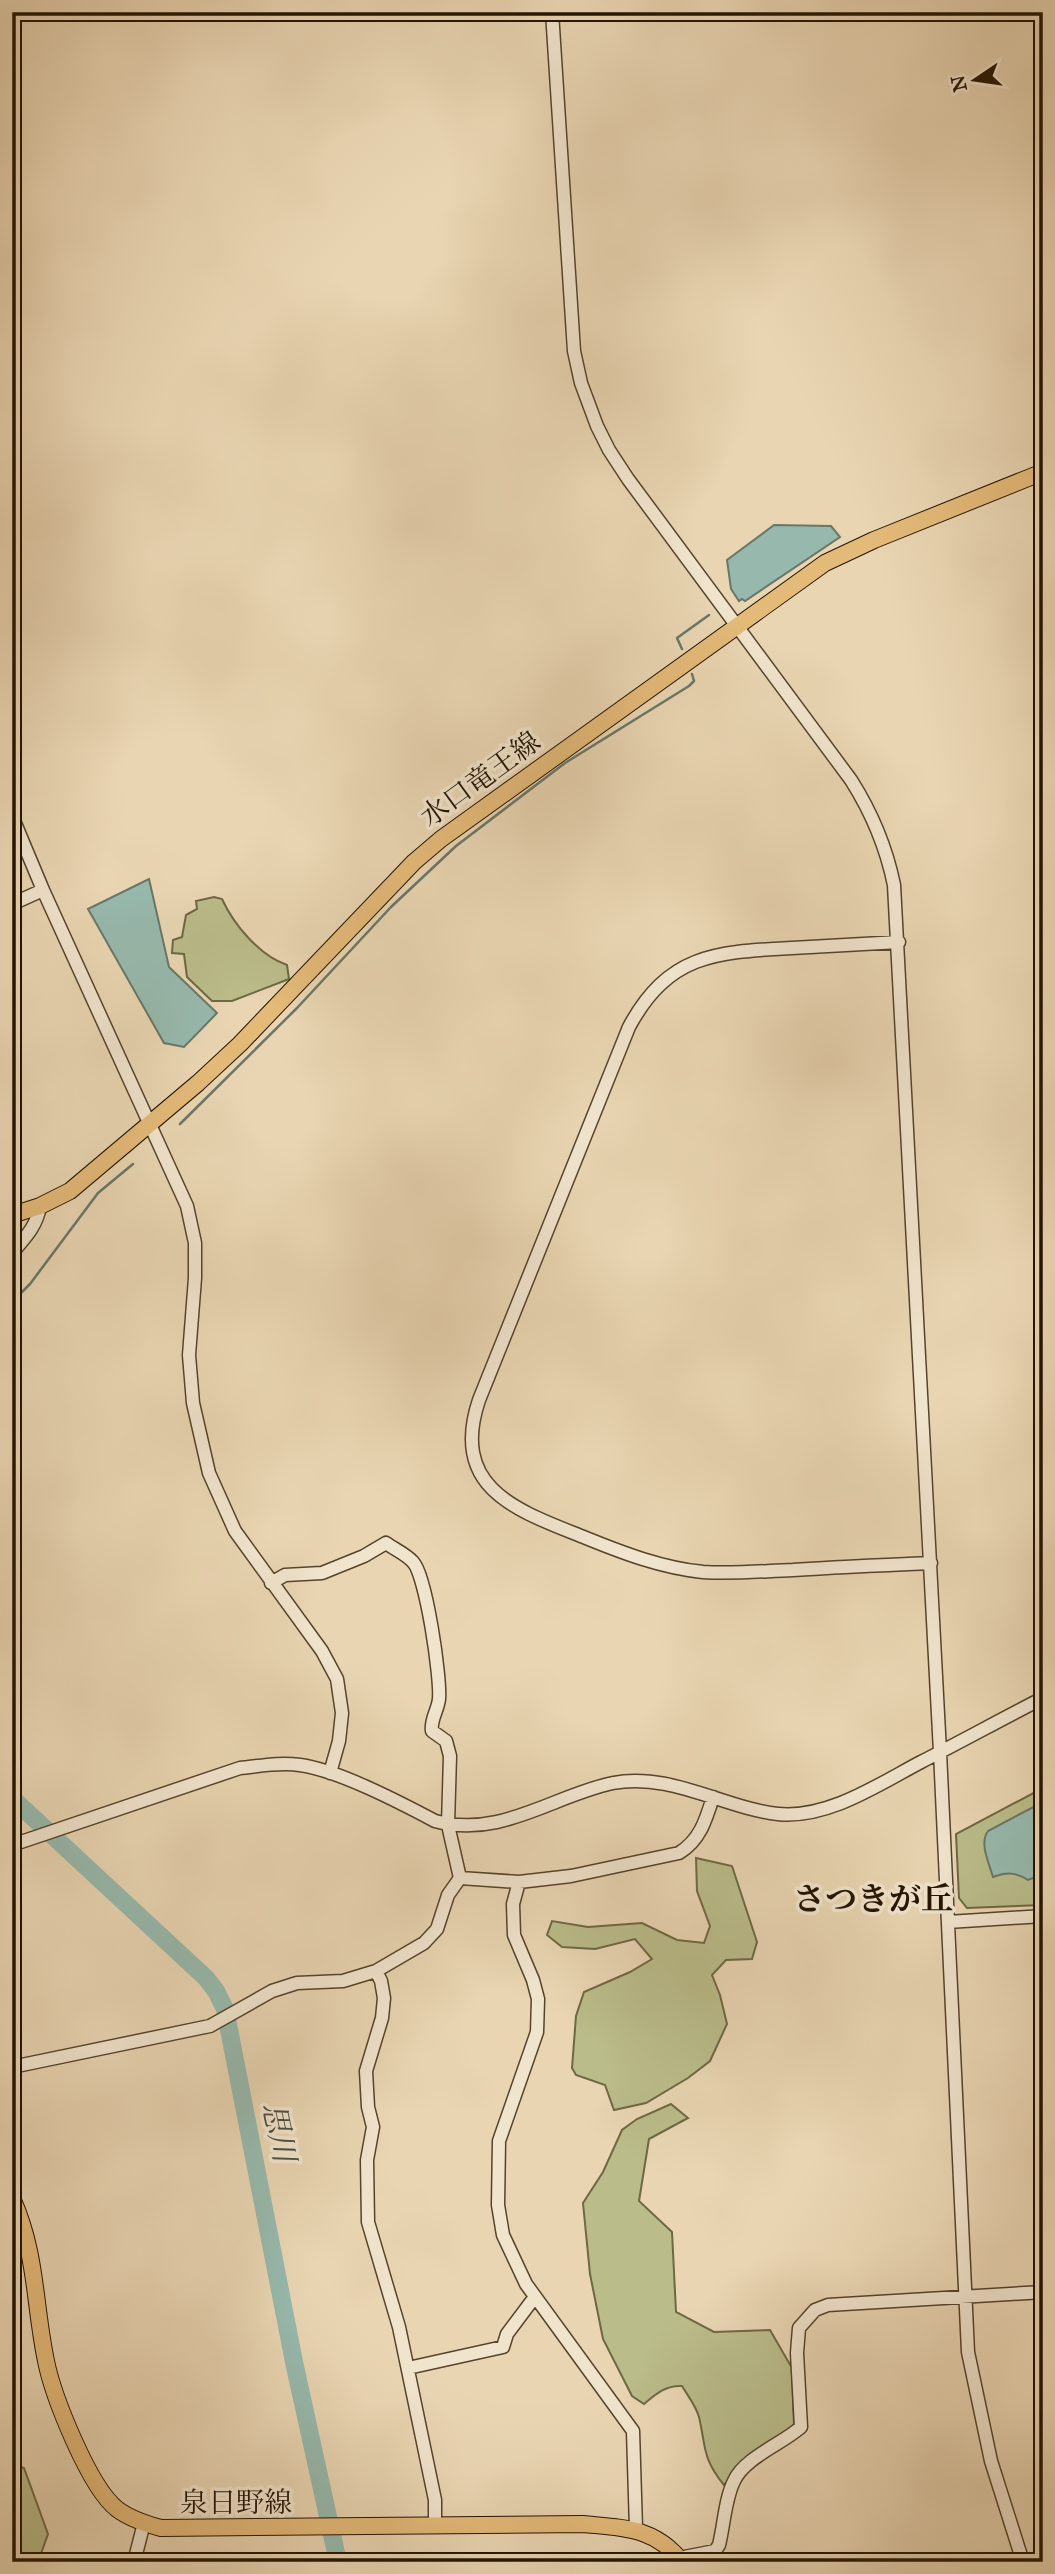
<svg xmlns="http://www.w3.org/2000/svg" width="1055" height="2574" viewBox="0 0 1055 2574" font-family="'IM FELL Great Primer','Noto Serif JP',serif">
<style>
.green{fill:#babc8a;stroke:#6e6845;stroke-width:2}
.water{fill:#97b9ad;stroke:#697768;stroke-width:2}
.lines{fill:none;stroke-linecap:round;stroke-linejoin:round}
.stream{stroke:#697768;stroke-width:2.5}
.river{stroke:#97b9ad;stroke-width:18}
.minor-casing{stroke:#54442c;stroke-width:15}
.major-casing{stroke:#231300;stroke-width:18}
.minor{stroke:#f1e4cd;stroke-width:12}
.major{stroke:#e4ba79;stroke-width:16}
.labels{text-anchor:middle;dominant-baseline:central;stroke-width:7;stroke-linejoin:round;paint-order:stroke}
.street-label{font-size:28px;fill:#231300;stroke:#f1e4cd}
.water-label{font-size:30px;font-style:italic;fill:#4c4d3d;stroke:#f1e4cd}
.quarter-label{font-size:32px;font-weight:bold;fill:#231300;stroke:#f1e4cd}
</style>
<rect width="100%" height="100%" fill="#e9d5b2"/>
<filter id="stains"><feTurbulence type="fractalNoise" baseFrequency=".00286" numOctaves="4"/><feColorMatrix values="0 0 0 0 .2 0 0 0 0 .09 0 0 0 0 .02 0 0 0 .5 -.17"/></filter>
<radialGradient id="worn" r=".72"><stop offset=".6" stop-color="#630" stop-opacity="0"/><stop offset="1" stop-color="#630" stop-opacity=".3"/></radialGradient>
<path class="green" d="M 214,897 L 222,899 C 234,925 259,955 287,965 L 289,979 L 232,1001 L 212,1001 L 187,977 L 184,954 L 172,953 L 173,940 L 182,937 L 186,915 L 197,909 L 196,901 Z
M 1043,1788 L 1043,1905 L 967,1908 L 959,1898 L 956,1834 Z
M 696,1858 L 732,1866 L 757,1942 L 752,1959 L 726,1960 L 712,1975 L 720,1995 L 727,2024 L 710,2061 L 688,2078 L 646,2103 L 614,2110 L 605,2085 L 576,2075 L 572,2068 L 576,2016 L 584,1992 L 630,1972 L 652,1959 L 635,1939 L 595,1949 L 562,1947 L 547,1935 L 552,1921 L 588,1927 L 642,1923 L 677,1940 L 704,1943 L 710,1926 L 697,1891 Z
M 671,2104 L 688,2118 L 649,2139 L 639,2201 L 672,2232 L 676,2312 L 714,2332 L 770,2330 L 792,2368 L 794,2425 L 749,2457 L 724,2485 C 702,2458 706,2447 699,2417 C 696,2406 688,2396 682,2386 C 666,2385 656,2394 644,2404 L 632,2396 L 603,2339 L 590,2274 L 583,2203 L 603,2172 L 622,2130 L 637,2119 Z
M 12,2464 L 24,2468 L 48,2534 L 38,2562 L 12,2562 Z"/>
<path class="water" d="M 774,525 L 831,526 L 840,537 L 745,601 L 742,599 L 739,601 L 731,589 L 727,560 Z
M 149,879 L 169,967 L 217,1013 L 184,1047 L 164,1043 L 88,909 Z
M 1043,1802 L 1041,1875 L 1028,1880 C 1015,1872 1007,1872 993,1877 C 989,1863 979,1843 988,1831 Z"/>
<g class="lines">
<path class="stream" d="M 682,649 L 677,638 L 709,615
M 180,1124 L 297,1008 L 391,907 L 456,846 L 565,763 L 689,686 L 694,681 L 692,674
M 12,1297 L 21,1293 L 30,1284 L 98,1193 L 133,1164"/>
<path class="river" d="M 12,1798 L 206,1978 L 216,1991 L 225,2009 L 294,2362 L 338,2562"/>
<defs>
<path id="minor" d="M 552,12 L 574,351 L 581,383 L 597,426 L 609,450 L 628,479 L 851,780 C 872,813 886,846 894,885 L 940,1752 L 968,2352 L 991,2461 L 1023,2562
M 12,816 L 43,890 L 187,1206 L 195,1243 L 195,1278 L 189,1355 L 193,1403 L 209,1473 L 235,1531 L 322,1651 L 337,1679 L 342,1713 L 339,1741 L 330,1773
M 12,904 L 43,890
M 899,942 C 863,944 828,946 792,948 C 717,952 669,953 629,1027 L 479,1400 C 449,1490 519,1511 586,1538 C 623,1553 662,1568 703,1572 C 733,1574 763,1571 793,1570 C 839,1567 885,1565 931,1563
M 12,1253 C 25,1238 37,1226 40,1206
M 12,1845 L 240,1768 C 260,1766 280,1762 300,1765 C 338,1770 401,1803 435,1821 C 500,1839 552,1796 613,1783 C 670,1772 724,1808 778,1814 C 828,1819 879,1784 921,1762 C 962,1741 1002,1719 1043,1698
M 460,1878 L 519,1882 L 571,1876 L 679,1853 C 700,1840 706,1820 713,1797
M 519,1882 L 513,1904 L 514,1935 L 533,1980 L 538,1999 L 537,2032 L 499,2141 L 498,2205 L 503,2235 L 526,2284 L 633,2431 L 636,2529
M 948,1922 L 1043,1916
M 376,1971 L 381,1981 L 384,1998 L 382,2018 L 366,2071 L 368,2107 L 373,2127 L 367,2160 L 368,2222 L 399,2327 L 435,2500 L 435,2526
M 12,2067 L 210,2026 L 272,1991 L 297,1983 L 343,1981 L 376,1971 L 424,1943 L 437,1929 L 448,1895 L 460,1878 L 448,1825 L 450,1756 L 446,1741 L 432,1731 C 430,1720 438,1710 439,1699 C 441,1678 426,1575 413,1562 C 406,1554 394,1549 386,1543 L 364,1556 L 322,1573 L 285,1575 L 271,1583
M 408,2368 L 503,2347 L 507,2334 L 531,2302 L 536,2299
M 679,2558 L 715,2551 L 719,2545 C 724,2525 725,2499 734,2481 C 744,2458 782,2444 801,2427 L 797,2353 L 799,2328 L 815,2310 L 828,2305 L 1043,2292
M 134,2562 L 144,2523"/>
<path id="major" d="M 12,1215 L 40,1206 L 70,1191 L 198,1083 L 240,1044 L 414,862 L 441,839 L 825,563 L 874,540 L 1043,472
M 12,2198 C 37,2253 34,2304 46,2361 C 53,2396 89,2487 117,2509 C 130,2519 146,2524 161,2528 L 583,2524 C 623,2528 655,2527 682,2562"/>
</defs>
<use href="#minor" class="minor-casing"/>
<use href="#major" class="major-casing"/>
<use href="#minor" class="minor"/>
<use href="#major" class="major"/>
</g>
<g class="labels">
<g class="street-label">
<text transform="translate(480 779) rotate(-36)">水口竜王線</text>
<text x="236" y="2502">泉日野線</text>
</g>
<g class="water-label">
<text transform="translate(279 2132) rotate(78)">思川</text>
</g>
<g class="quarter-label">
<text x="873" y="1899">さつきが丘</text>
</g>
</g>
<rect width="1055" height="2574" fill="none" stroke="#e9d5b2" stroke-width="42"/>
<rect x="14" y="14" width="1027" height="2546" fill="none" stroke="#231300" stroke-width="3.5"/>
<rect x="21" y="21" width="1013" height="2532" fill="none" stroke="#231300" stroke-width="2"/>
<g transform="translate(975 80) rotate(257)" stroke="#f1e4cd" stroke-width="5" paint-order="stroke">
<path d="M0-5L12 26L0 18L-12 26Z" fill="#231300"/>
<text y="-10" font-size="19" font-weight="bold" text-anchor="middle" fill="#231300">N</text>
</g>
<rect width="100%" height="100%" filter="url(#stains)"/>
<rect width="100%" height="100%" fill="url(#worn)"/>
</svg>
